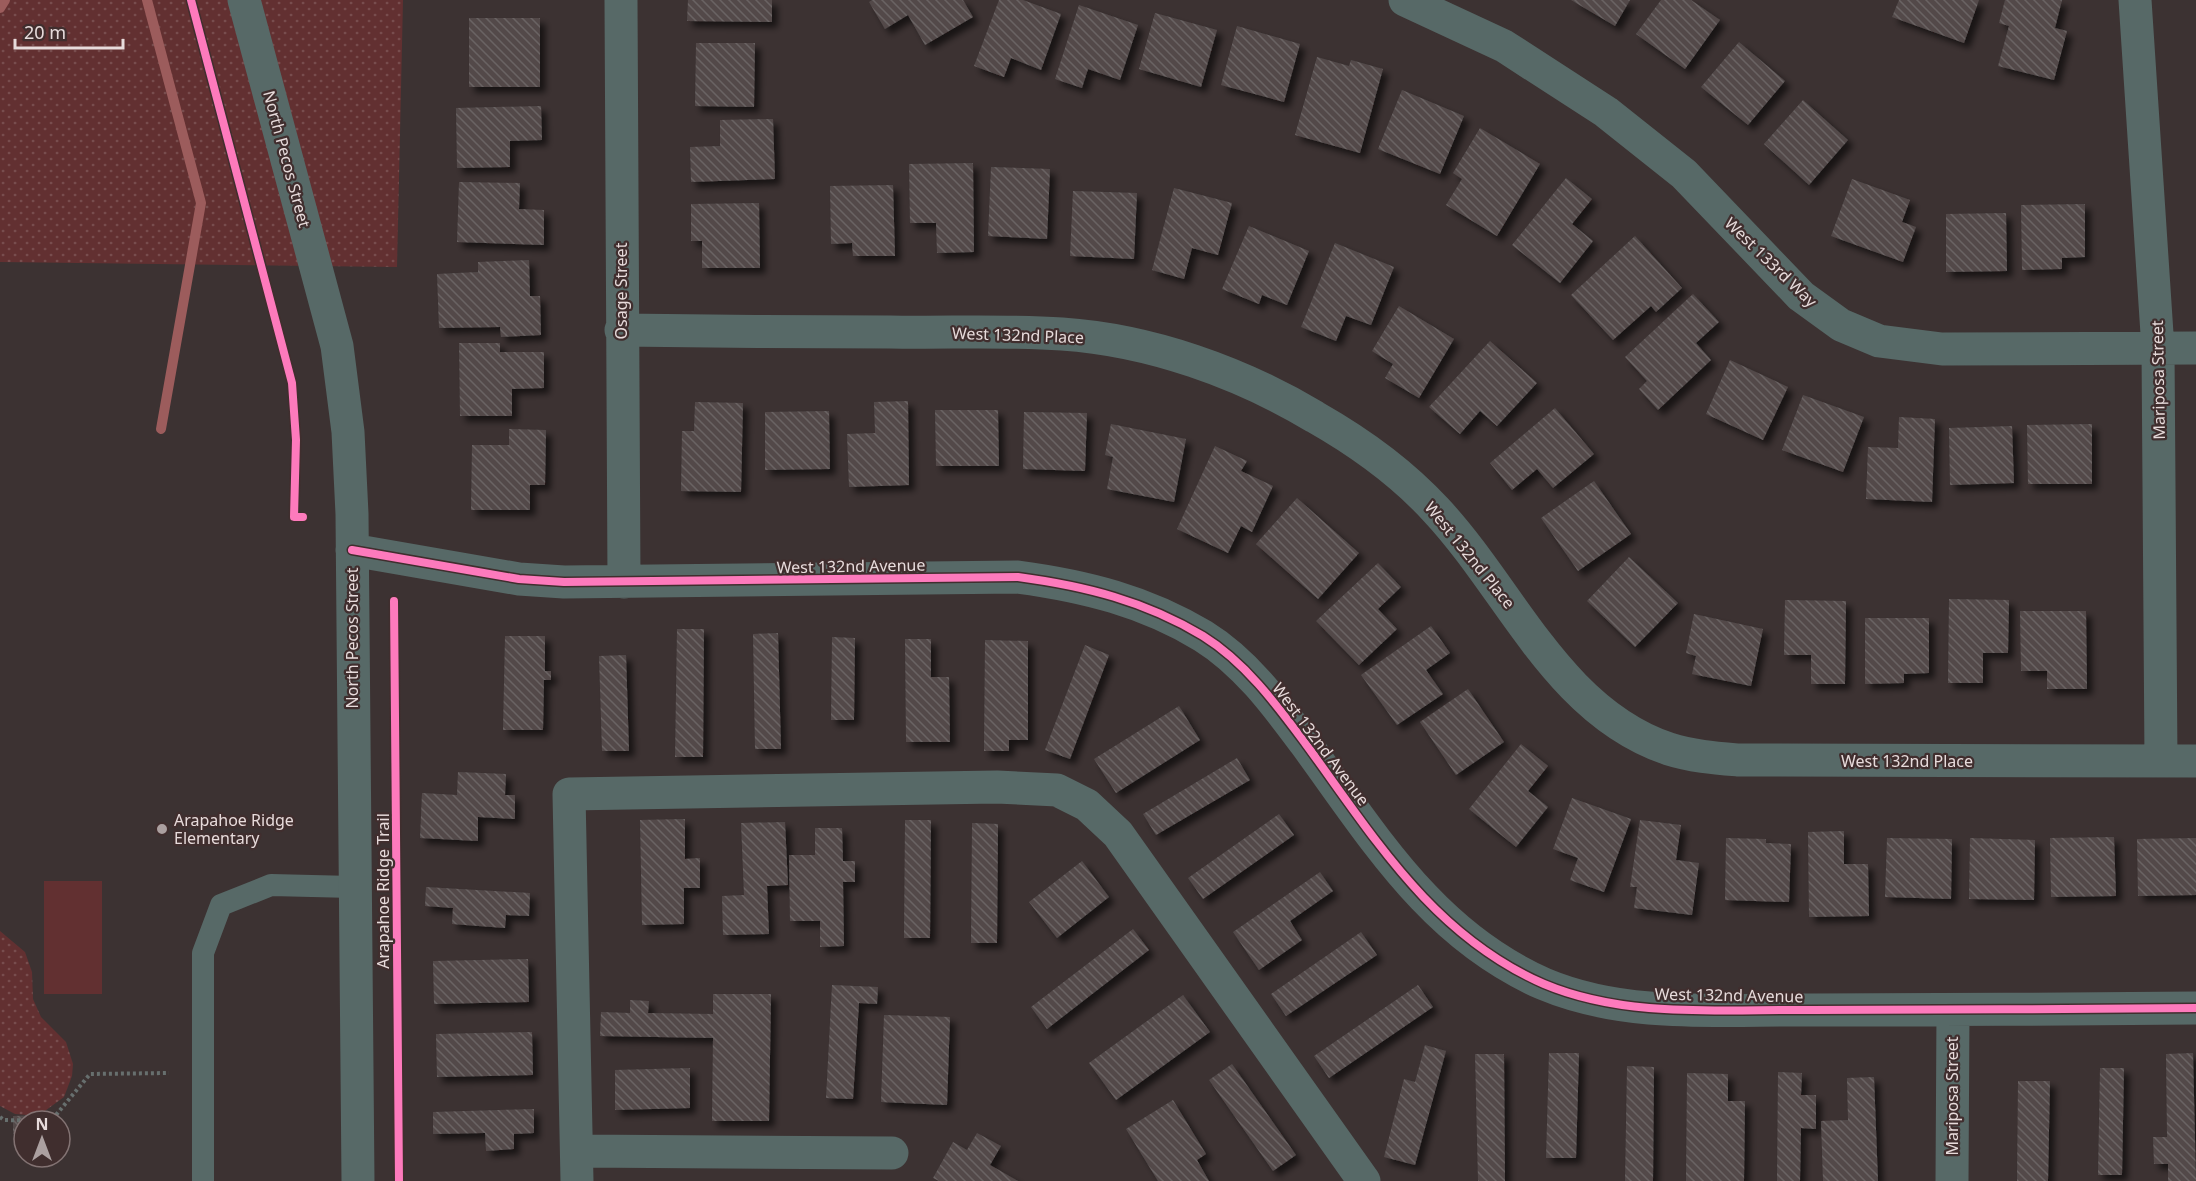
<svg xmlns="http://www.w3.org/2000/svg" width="2196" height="1181" viewBox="0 0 2196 1181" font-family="'Noto Sans',sans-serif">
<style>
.grass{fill:url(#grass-dots)}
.pitch{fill:#623031}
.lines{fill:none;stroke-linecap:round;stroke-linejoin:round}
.stream{stroke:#9c5c5c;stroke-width:10}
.building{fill:url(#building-back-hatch);filter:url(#shadow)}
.path{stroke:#676f6e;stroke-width:4;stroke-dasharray:3 3;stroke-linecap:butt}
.lane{stroke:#576967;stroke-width:22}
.street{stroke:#576967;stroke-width:33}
.cycleway-casing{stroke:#402e2e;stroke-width:11}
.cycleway{stroke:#fd7abc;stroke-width:8}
.poi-dot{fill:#aba0a0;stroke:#402e2e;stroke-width:2}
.labels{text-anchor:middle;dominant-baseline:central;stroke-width:4.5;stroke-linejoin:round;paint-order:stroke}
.street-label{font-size:16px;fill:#e7dbdb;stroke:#402e2e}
.poi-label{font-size:16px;fill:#e7dbdb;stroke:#402e2e;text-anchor:start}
</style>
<defs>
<pattern id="grass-dots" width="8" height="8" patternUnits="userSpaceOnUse" patternTransform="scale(1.5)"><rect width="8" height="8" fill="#623031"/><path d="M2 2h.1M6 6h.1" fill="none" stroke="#784d4e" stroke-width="1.8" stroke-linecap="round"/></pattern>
<pattern id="building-back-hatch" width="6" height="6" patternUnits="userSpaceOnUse" patternTransform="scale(1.5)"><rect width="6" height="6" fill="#524a4a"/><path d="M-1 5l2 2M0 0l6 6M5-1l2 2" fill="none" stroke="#6b6464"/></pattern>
<filter id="shadow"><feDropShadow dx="5.5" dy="5.5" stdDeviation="3" flood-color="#0009"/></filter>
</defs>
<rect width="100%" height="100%" fill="#3c3232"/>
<path class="grass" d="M 0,0 L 403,0 L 397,267 L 0,262 Z
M 0,931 L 25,952 L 32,972 L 33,999 L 41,1017 L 66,1042 L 73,1064 L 72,1076 L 64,1097 L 38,1116 L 15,1114 L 0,1106 Z"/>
<path class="pitch" d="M 44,881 L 102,881 L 102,994 L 44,994 Z"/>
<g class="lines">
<path class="stream" d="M 147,0 L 201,203 L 161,429
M 0,8 L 5,0"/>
</g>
<path class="building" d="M 688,0 L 772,0 L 772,22 L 687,21 Z
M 872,0 L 963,0 L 973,17 L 925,45 L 908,15 L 885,29 L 869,2 Z
M 999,0 L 1023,0 L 1061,14 L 1041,70 L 1011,58 L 1004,77 L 974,66 Z
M 1571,0 L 1630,0 L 1615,26 Z
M 1661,0 L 1691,0 L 1720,20 L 1685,69 L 1636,34 Z
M 1899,0 L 1979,0 L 1964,43 L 1892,17 Z
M 2005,0 L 2062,0 L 2055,28 L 2067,31 L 2054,80 L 1998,66 L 2009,26 L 1999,23 Z
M 1079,5 L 1138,25 L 1120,80 L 1088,69 L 1082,88 L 1055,79 Z
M 1155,13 L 1217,30 L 1201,87 L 1139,69 Z
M 469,18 L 540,18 L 540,87 L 469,87 Z
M 1237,26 L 1300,44 L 1284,102 L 1221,85 Z
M 1739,42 L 1785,81 L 1748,125 L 1701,87 Z
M 696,43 L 755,43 L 754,107 L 695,106 Z
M 1317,57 L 1349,66 L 1351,60 L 1383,69 L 1360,153 L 1295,135 Z
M 1402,90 L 1464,116 L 1440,174 L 1378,149 Z
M 1803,100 L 1848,140 L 1809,185 L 1764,144 Z
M 541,106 L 542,140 L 510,141 L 510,167 L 457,168 L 456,108 Z
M 773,119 L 775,179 L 691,182 L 690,147 L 720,146 L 720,120 Z
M 1480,128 L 1540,164 L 1497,236 L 1446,205 L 1462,179 L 1453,173 Z
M 973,163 L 974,252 L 937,253 L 936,223 L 910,223 L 909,164 Z
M 991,167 L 1050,169 L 1047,239 L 988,236 Z
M 1566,178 L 1592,199 L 1572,224 L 1593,241 L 1560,283 L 1512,245 Z
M 1852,179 L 1910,200 L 1902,222 L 1916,227 L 1903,262 L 1831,236 Z
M 459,182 L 520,183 L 519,209 L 544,210 L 544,245 L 457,242 Z
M 893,185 L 895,256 L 853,256 L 852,243 L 831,244 L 830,186 Z
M 1174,188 L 1232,203 L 1218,255 L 1192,248 L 1184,279 L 1152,270 Z
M 1073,191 L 1137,193 L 1134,259 L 1070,256 Z
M 759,203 L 760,268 L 702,268 L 702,241 L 691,241 L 691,204 Z
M 2085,204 L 2085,257 L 2062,258 L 2062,269 L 2022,270 L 2021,205 Z
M 2006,213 L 2007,271 L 1946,272 L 1946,214 Z
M 1249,226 L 1309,251 L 1287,305 L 1262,295 L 1259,304 L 1222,289 Z
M 1635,236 L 1682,288 L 1656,312 L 1651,306 L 1613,340 L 1571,295 Z
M 1335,243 L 1394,267 L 1371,325 L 1346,316 L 1336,341 L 1301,327 Z
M 529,260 L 530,296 L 540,296 L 541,335 L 501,337 L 500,327 L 439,328 L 437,274 L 478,272 L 478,262 Z
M 1693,294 L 1719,322 L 1696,343 L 1711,360 L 1658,410 L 1639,389 L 1647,381 L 1625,357 Z
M 1399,306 L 1454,339 L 1419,398 L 1385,378 L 1393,364 L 1372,351 Z
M 1490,341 L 1537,383 L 1497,426 L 1480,411 L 1460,434 L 1429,407 Z
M 459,343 L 500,343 L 500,352 L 544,352 L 544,388 L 512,389 L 512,416 L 460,416 Z
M 1730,360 L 1788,387 L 1763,440 L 1706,414 Z
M 1803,395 L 1864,417 L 1843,472 L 1782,450 Z
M 908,401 L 909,485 L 849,487 L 847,434 L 875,433 L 874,402 Z
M 695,402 L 743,403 L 741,492 L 681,491 L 682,431 L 694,431 Z
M 1555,408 L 1594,454 L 1553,488 L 1537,469 L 1512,490 L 1490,463 Z
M 935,410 L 998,410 L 999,466 L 936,466 Z
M 829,411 L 830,469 L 765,470 L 765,412 Z
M 1024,412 L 1087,413 L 1085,471 L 1023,469 Z
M 1899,417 L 1935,419 L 1932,502 L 1866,499 L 1868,447 L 1898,448 Z
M 1111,424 L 1186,439 L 1174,502 L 1107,489 L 1113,457 L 1105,455 Z
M 2092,424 L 2092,484 L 2028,484 L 2027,425 Z
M 2012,426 L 2014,483 L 1950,485 L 1949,428 Z
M 509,429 L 546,430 L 545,485 L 530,485 L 530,510 L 471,510 L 472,445 L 509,445 Z
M 1215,446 L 1247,461 L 1241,471 L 1273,486 L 1252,532 L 1241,526 L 1228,553 L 1177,529 Z
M 1594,481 L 1631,534 L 1578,571 L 1541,518 Z
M 1297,498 L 1359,553 L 1318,599 L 1256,544 Z
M 1629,557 L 1678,603 L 1635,647 L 1587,601 Z
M 1378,563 L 1401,587 L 1378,609 L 1397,629 L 1359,665 L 1316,621 Z
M 1949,599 L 2009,600 L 2008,653 L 1983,653 L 1983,683 L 1948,683 Z
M 1785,600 L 1846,601 L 1845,684 L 1811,684 L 1811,655 L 1784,655 Z
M 2020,611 L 2086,611 L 2087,689 L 2047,689 L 2047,671 L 2021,671 Z
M 1694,614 L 1763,629 L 1751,686 L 1692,674 L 1696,656 L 1686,653 Z
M 1865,618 L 1929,618 L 1929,673 L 1904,674 L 1904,683 L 1865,684 Z
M 1431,626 L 1450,653 L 1426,670 L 1443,694 L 1397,725 L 1361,675 Z
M 677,629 L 704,629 L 703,757 L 675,757 Z
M 778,633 L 781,749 L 755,749 L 753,634 Z
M 505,636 L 545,636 L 545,671 L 551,671 L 551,680 L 544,680 L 543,730 L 503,730 Z
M 832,637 L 855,638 L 854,720 L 831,720 Z
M 905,639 L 931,639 L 931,677 L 949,677 L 950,742 L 906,742 Z
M 985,640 L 1028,641 L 1028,740 L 1009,740 L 1009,751 L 984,751 Z
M 1085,645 L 1109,655 L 1070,759 L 1045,750 Z
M 626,655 L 629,751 L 602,751 L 599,656 Z
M 1468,689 L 1504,742 L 1456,775 L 1420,722 Z
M 1179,706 L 1200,740 L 1116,793 L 1094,759 Z
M 1521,744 L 1548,766 L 1528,791 L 1548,807 L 1516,847 L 1469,809 Z
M 1237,758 L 1250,780 L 1156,835 L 1143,814 Z
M 458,772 L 506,774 L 505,795 L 515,795 L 515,819 L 478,817 L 478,841 L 420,838 L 422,793 L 457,795 Z
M 1572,798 L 1631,819 L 1604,892 L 1570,880 L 1578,858 L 1553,849 Z
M 1279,814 L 1294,835 L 1203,899 L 1188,878 Z
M 685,819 L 685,859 L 700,858 L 700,888 L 684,888 L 684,924 L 642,925 L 640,820 Z
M 905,820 L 931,820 L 930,938 L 904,938 Z
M 1640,820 L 1681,825 L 1676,860 L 1699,863 L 1692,915 L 1634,908 L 1637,887 L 1630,887 Z
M 785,822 L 788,885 L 767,886 L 769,934 L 723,935 L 722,896 L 744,895 L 741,823 Z
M 972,823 L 998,824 L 997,943 L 971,943 Z
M 815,828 L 842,828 L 843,861 L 855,861 L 855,882 L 843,882 L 844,946 L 820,947 L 820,921 L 790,921 L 789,855 L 815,855 Z
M 1844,831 L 1844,864 L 1868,864 L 1869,916 L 1809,917 L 1808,832 Z
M 2114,837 L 2116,896 L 2051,897 L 2050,838 Z
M 1726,838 L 1766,839 L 1766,843 L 1791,844 L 1789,902 L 1725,900 Z
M 1887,838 L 1952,839 L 1951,899 L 1885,897 Z
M 1970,838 L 2035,840 L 2034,900 L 1969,899 Z
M 2196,838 L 2196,895 L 2138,896 L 2137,839 Z
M 1082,861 L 1109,897 L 1057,938 L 1029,902 Z
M 1320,872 L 1333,891 L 1290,921 L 1302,940 L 1259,970 L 1233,932 Z
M 426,887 L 530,893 L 529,916 L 506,915 L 505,928 L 452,924 L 453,908 L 425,906 Z
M 1133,929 L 1149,950 L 1047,1029 L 1031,1007 Z
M 1361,932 L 1377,955 L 1286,1016 L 1271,994 Z
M 528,959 L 529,1002 L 434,1004 L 433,961 Z
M 832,985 L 878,987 L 877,1004 L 859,1003 L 853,1099 L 826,1098 Z
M 1418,985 L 1433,1007 L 1329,1078 L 1314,1056 Z
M 713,994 L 771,994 L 769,1121 L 712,1121 L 713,1038 L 600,1036 L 601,1012 L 630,1013 L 630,1000 L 649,1001 L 648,1013 L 713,1014 Z
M 1183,995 L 1210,1032 L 1116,1100 L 1089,1063 Z
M 884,1015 L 950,1017 L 947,1105 L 881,1102 Z
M 532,1032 L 533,1075 L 437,1077 L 436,1034 Z
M 1425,1045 L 1446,1051 L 1415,1165 L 1384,1157 L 1404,1079 L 1415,1082 Z
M 1549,1053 L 1579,1053 L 1576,1158 L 1546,1158 Z
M 2193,1053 L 2196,1181 L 2168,1181 L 2168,1164 L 2154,1164 L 2153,1137 L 2167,1137 L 2166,1054 Z
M 1475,1054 L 1504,1054 L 1505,1181 L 1478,1181 Z
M 1232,1064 L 1296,1155 L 1273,1171 L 1209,1080 Z
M 1627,1066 L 1654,1067 L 1653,1181 L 1625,1181 Z
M 690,1068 L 690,1108 L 615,1110 L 615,1070 Z
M 2100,1068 L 2124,1068 L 2122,1175 L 2098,1175 Z
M 1778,1072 L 1802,1073 L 1801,1095 L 1816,1095 L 1816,1129 L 1801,1128 L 1800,1181 L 1777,1181 Z
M 1687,1073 L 1728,1074 L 1728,1101 L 1745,1101 L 1744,1181 L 1686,1181 Z
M 1874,1077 L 1878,1181 L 1823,1181 L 1821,1121 L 1848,1120 L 1847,1078 Z
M 2018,1081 L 2050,1081 L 2048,1181 L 2017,1181 Z
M 1173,1100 L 1206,1154 L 1197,1160 L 1209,1181 L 1158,1181 L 1126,1129 Z
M 534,1109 L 534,1133 L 514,1134 L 514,1149 L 486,1151 L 485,1133 L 433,1134 L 433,1112 Z
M 39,1115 L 39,1121 L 24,1121 L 24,1133 L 13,1134 L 13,1116 Z
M 977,1133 L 1001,1146 L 990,1165 L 1018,1181 L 939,1181 L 933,1178 L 953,1142 L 967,1150 Z"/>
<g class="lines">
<path class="path" d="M 0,1117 L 4,1120 L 51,1121 L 90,1074 L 169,1073"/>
<path class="lane" d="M 203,1181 L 203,953 L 221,905 L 271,885 L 353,887"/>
<path class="street" d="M 244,0 L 337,346 L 348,432 L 352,514 L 358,1181
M 621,0 L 624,582
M 1405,0 L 1504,46 L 1606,112 L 1684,174 L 1801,296 L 1841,325 L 1879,341 L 1942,349 L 2196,348
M 2135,0 L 2158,349 L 2161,761
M 621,330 C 711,331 800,332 890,332 C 947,333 1005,330 1062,334 C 1150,340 1240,372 1315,417 C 1359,442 1402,473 1436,510 C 1511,590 1558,712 1669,749 C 1691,756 1715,758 1738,760 L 2196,761
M 352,550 L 519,579 L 564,582 L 1018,577 C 1085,586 1145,601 1203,636 C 1245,662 1276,704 1305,743 C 1374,837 1432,935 1544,984 C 1627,1019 1723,1009 1811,1010 C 1939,1010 2068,1009 2196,1008
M 577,1151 L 892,1153
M 577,1181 L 569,794 L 997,787 L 1057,790 L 1087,805 L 1118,834 L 1364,1181
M 1952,1181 L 1953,1010"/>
<defs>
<path id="cycleway" d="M 191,0 L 292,383 L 296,440 L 294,517 L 303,517
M 352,550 L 519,579 L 564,582 L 1018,577 C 1085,586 1145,601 1203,636 C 1245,662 1276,704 1305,743 C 1374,837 1432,935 1544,984 C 1627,1019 1723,1009 1811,1010 C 1939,1010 2068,1009 2196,1008
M 394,601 L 399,1181"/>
</defs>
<use href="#cycleway" class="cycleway-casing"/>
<use href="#cycleway" class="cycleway"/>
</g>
<circle class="poi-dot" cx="162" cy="829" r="6"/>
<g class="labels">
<g class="street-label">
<text transform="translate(287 159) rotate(75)">North Pecos Street</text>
<text transform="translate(1771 262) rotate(44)">West 133rd Way</text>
<text transform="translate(621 291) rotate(-90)">Osage Street</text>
<text transform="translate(1018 335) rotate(2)">West 132nd Place</text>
<text transform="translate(2158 380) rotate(-91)">Mariposa Street</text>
<text transform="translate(1470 555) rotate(51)">West 132nd Place</text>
<text transform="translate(851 566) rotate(-1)">West 132nd Avenue</text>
<text transform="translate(352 638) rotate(-90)">North Pecos Street</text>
<text transform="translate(1321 744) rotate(53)">West 132nd Avenue</text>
<text x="1907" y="761">West 132nd Place</text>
<text transform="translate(383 891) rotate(-90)">Arapahoe Ridge Trail</text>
<text transform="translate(1729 995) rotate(1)">West 132nd Avenue</text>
<text transform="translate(1952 1096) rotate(-90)">Mariposa Street</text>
</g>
<g class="poi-label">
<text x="174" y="820">Arapahoe Ridge<tspan x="174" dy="18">Elementary</tspan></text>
</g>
</g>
<g transform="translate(42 1139)"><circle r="28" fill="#402e2e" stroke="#837373" stroke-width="1.5"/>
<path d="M0-4.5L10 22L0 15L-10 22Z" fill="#aba0a0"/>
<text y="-9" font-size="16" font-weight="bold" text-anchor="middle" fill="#e7dbdb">N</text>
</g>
<path d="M15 39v9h108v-9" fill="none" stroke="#e7dbdb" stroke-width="3"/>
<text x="24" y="39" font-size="18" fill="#e7dbdb" stroke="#402e2e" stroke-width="4.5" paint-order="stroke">20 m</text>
</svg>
